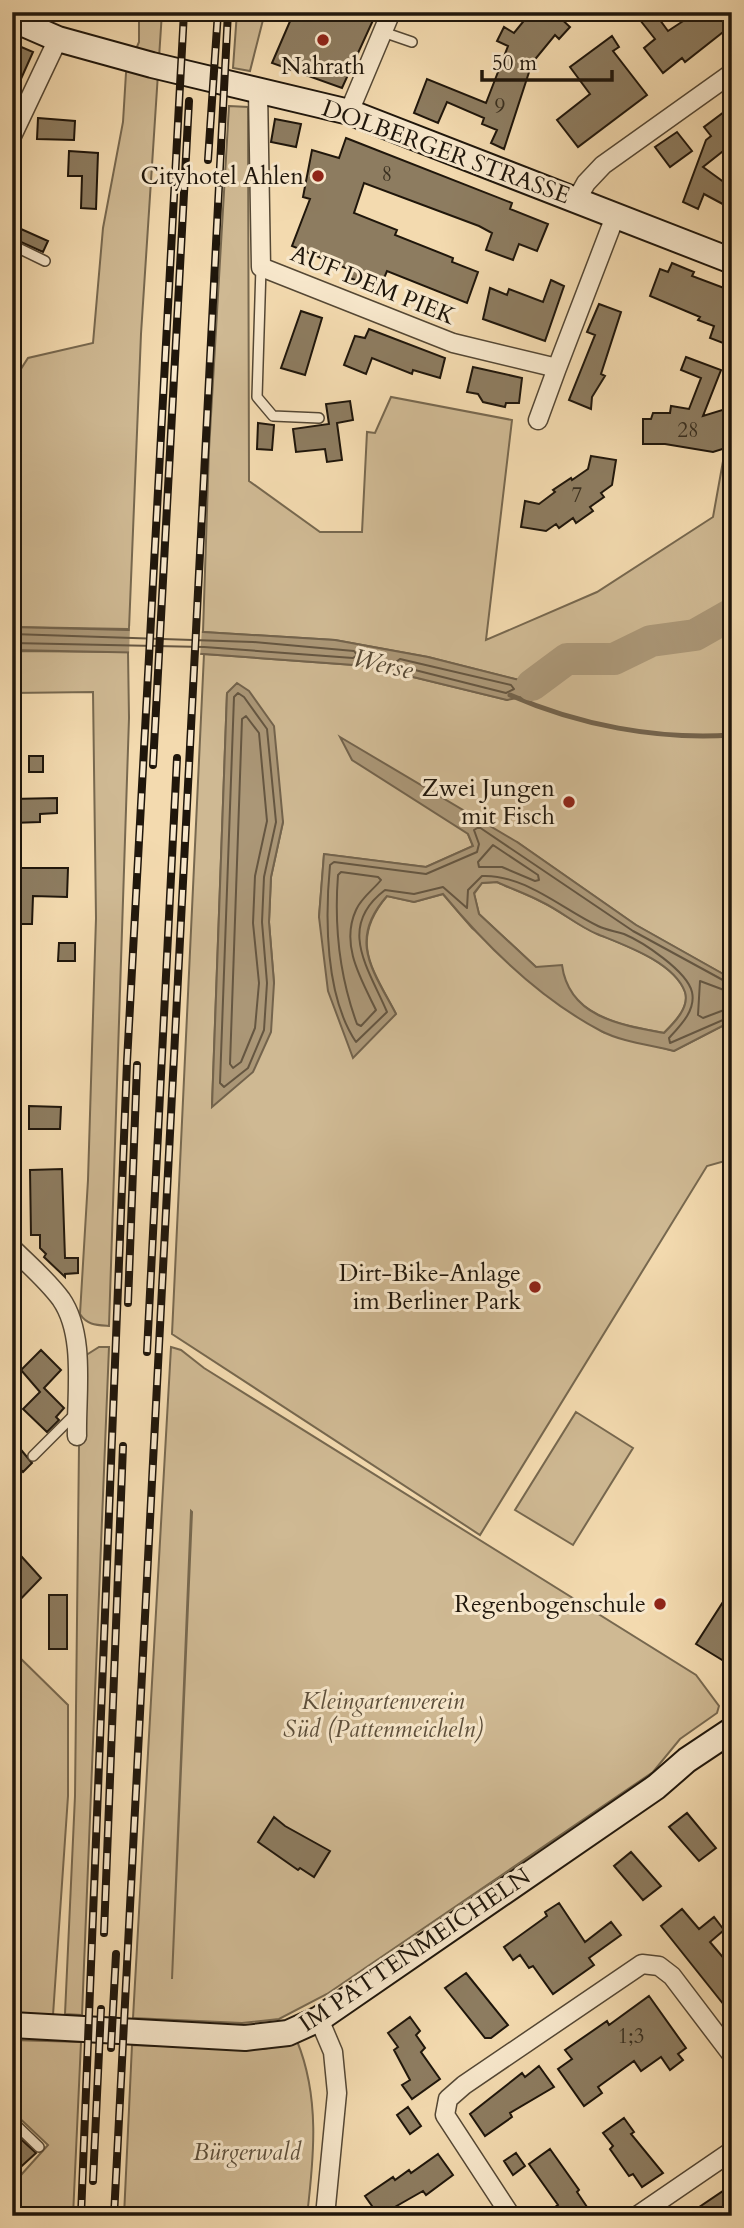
<svg xmlns="http://www.w3.org/2000/svg" width="744" height="2228" viewBox="0 0 744 2228" font-family="Cardo,serif">
<style>
.green{fill:#cfb993;stroke:#77684f;stroke-width:2;fill-rule:evenodd}
.water{fill:#ab9777;stroke:#73634c;stroke-width:2;fill-rule:evenodd}
.pier{fill:#f3daaf}
.lines{fill:none;stroke-linecap:round;stroke-linejoin:round}
.shore{stroke:#655641;stroke-width:2}
.stream{stroke:#73634c;stroke-width:5}
.river{stroke:#ab9777;stroke-width:32}
.building{fill:#8d7c60;stroke:#1f160b;stroke-width:2}
.lane-casing{stroke:#544734;stroke-width:12}
.street-casing{stroke:#544734;stroke-width:21}
.secondary-casing{stroke:#1f160b;stroke-width:28}
.lane{stroke:#f7e7cb;stroke-width:9}
.street{stroke:#f7e7cb;stroke-width:18}
.secondary{stroke:#f7e7cb;stroke-width:24}
.rail-casing{stroke:#1f160b;stroke-width:8}
.rail{stroke:#f7e7cb;stroke-width:5;stroke-dasharray:16;stroke-linecap:butt}
.poi-dot{fill:#8f2418;stroke:#f7e7cb;stroke-width:2.5}
.labels{text-anchor:middle;dominant-baseline:central;stroke-width:6;stroke-linejoin:round;paint-order:stroke}
.number-label{font-size:21px;fill:#3a3020}
.poi-label{font-size:24px;fill:#1f160b;stroke:#f7e7cb;text-anchor:end}
.street-label{font-size:24px;fill:#1f160b;stroke:#f7e7cb}
.park-label{font-size:24px;font-style:italic;fill:#5d4f3b;stroke:#f7e7cb}
.water-label{font-size:26px;font-style:italic;fill:#574a36;stroke:#f7e7cb}
</style>
<rect width="100%" height="100%" fill="#f3daaf"/>
<filter id="stains"><feTurbulence type="fractalNoise" baseFrequency=".00286" numOctaves="4"/><feColorMatrix values="0 0 0 0 .2 0 0 0 0 .09 0 0 0 0 .02 0 0 0 .5 -.17"/></filter>
<radialGradient id="worn" r=".72"><stop offset=".6" stop-color="#630" stop-opacity="0"/><stop offset="1" stop-color="#630" stop-opacity=".3"/></radialGradient>
<path class="green" d="M 139,12 L 162,12 L 141,334 L 129,629 L 12,627 L 12,383 L 28,358 L 93,343 L 103,228 L 123,122 L 126,73 L 139,42 Z
M 237,12 L 265,12 L 250,71 L 233,68 Z
M 229,106 L 248,107 L 249,481 L 320,532 L 362,532 L 367,432 L 375,433 L 391,397 L 512,420 L 486,640 L 597,592 L 713,517 L 725,450 L 732,452 L 732,979 L 636,925 L 517,842 L 468,834 L 473,846 L 426,867 L 324,854 L 319,917 L 396,1014 C 372,968 349,941 387,896 L 414,902 L 443,894 L 472,928 L 603,1032 L 674,1051 L 732,1021 L 732,1159 L 707,1166 L 480,1535 L 172,1334 L 204,654 L 368,666 L 507,700 L 564,661 L 523,681 L 428,657 L 335,640 L 203,632 L 209,450 ZM 227,693 L 283,822 L 271,877 L 269,922 L 274,983 L 212,1105 Z
M 12,651 L 128,652 L 129,718 L 109,1326 C 96,1325 87,1325 80,1314 L 88,1180 L 96,918 L 93,692 L 12,693 Z
M 497,882 C 512,889 527,894 542,902 C 561,911 578,926 598,934 C 624,945 674,962 685,992 C 690,1008 673,1023 664,1033 C 631,1027 601,1022 575,999 C 566,992 560,977 552,967 L 536,967 L 479,914 L 474,894 L 482,883 Z
M 99,1347 L 109,1347 L 82,2015 L 65,2014 L 75,1796 L 80,1359 Z
M 171,1347 L 181,1350 L 204,1368 L 696,1675 L 719,1706 L 717,1713 L 680,1739 L 653,1772 L 327,1994 L 279,2019 L 242,2023 L 133,2018 ZM 191,1511 L 192,1512 L 172,1979 Z
M 576,1412 L 633,1448 L 573,1545 L 515,1510 Z
M 12,1650 L 68,1705 L 68,1796 L 53,2015 L 12,2013 Z
M 12,2040 L 81,2042 L 73,2216 L 12,2216 L 12,2185 L 48,2145 L 12,2111 Z
M 297,2041 C 320,2097 314,2157 307,2216 L 124,2216 L 132,2045 L 264,2049 Z"/>
<path class="water" d="M 12,627 L 203,632 L 335,640 L 428,657 L 523,681 L 567,659 L 532,695 L 507,700 L 368,666 L 204,654 L 12,650 Z
M 237,683 L 249,691 L 274,726 L 283,822 L 271,877 L 269,922 L 274,983 L 271,1032 L 253,1072 L 212,1107 L 227,693 Z
M 340,737 L 517,842 L 636,925 L 732,979 L 732,1021 L 674,1051 C 651,1045 622,1042 601,1031 C 540,999 487,947 443,894 L 414,902 L 387,896 C 348,940 372,969 396,1014 L 353,1058 L 328,991 L 319,917 L 324,854 L 426,867 L 473,846 L 468,834 L 352,760 ZM 497,882 C 512,889 527,894 542,902 C 561,911 578,926 597,934 C 624,945 674,962 685,992 C 690,1008 673,1024 664,1033 C 620,1025 569,1017 562,965 L 536,967 L 479,914 L 474,893 L 482,883 Z"/>
<path class="pier" d="M 130,626 L 202,629 L 200,657 L 129,655 Z"/>
<g class="lines">
<path class="shore" d="M 12,634 L 253,642 L 354,651 L 357,655 L 353,658 L 204,647 L 12,643
M 400,659 L 511,685 L 514,689 L 506,693 L 399,666 L 396,662 Z
M 238,693 L 244,697 L 267,729 L 276,822 L 264,877 L 262,922 L 267,983 L 264,1030 L 248,1068 L 224,1087 L 220,1083 L 234,697 Z
M 246,716 L 259,733 L 267,821 L 255,876 L 253,923 L 259,983 L 255,1028 L 241,1062 L 233,1068 L 230,1064 L 242,719 Z
M 493,845 L 538,875 L 539,880 L 535,881 L 502,867 L 479,867 L 478,862 Z
M 341,872 L 378,877 L 381,880 C 374,889 361,898 356,910 C 340,945 361,979 376,1010 L 361,1026 L 357,1024 C 339,975 334,927 338,875 Z
M 732,985 L 633,931 L 479,827 L 474,830 L 479,844 L 477,852 L 426,874 L 334,862 L 330,865 C 325,918 325,996 356,1042 L 387,1012 C 369,969 336,927 385,890 L 414,894 L 443,887 L 467,908 L 468,890 L 482,876 C 524,874 562,909 598,926 C 606,930 615,931 624,934 C 643,942 687,971 692,992 C 696,1010 681,1025 669,1038 L 670,1043 L 732,1016
M 732,993 L 700,981 L 698,1015 L 703,1018 L 732,1007"/>
<path class="stream" d="M 510,695 C 578,725 657,740 732,735"/>
<path class="river" d="M 532,685 L 567,659 L 614,659 L 651,641 L 695,635 L 732,614"/>
</g>
<path class="building" d="M 294,12 L 367,12 L 375,16 L 342,88 L 272,63 Z
M 531,12 L 554,12 L 570,27 L 559,39 L 555,35 L 532,63 L 504,149 L 491,143 L 497,130 L 482,124 L 484,118 L 447,102 L 438,123 L 414,113 L 427,79 L 486,103 L 508,46 L 497,41 L 504,27 L 514,33 Z
M 650,12 L 654,12 L 668,31 L 697,12 L 732,12 L 732,25 L 685,62 L 682,58 L 663,73 L 644,48 L 655,39 L 640,20 Z
M 612,36 L 619,47 L 613,51 L 647,95 L 578,147 L 557,120 L 590,94 L 570,67 Z
M 12,43 L 33,52 L 12,99 Z
M 732,106 L 732,144 L 703,167 L 732,188 L 732,209 L 704,194 L 698,209 L 683,202 L 706,140 L 711,136 L 704,127 Z
M 38,118 L 75,121 L 74,140 L 37,139 Z
M 275,119 L 301,124 L 296,147 L 271,142 Z
M 677,132 L 692,151 L 670,167 L 655,147 Z
M 346,138 L 512,203 L 510,209 L 548,224 L 537,251 L 519,244 L 513,260 L 486,250 L 492,233 L 479,226 L 364,183 L 354,213 L 397,230 L 395,235 L 453,258 L 452,262 L 478,272 L 467,303 L 387,271 L 379,290 L 350,278 L 353,271 L 292,246 L 310,199 L 303,197 L 312,150 L 339,158 Z
M 69,151 L 98,153 L 96,209 L 81,208 L 82,176 L 68,176 Z
M 12,225 L 48,241 L 43,252 L 12,238 Z
M 672,263 L 694,272 L 692,276 L 732,291 L 732,333 L 727,331 L 723,343 L 710,338 L 714,326 L 698,320 L 700,317 L 650,296 L 660,269 L 668,272 Z
M 551,280 L 564,286 L 545,341 L 483,319 L 490,288 L 507,295 L 509,289 L 543,302 Z
M 599,304 L 621,312 L 601,374 L 605,376 L 592,397 L 591,409 L 569,400 L 595,335 L 587,332 Z
M 301,311 L 322,318 L 305,375 L 281,368 Z
M 369,329 L 445,358 L 440,378 L 413,370 L 412,374 L 372,358 L 366,374 L 344,365 L 355,336 L 365,338 Z
M 686,357 L 721,370 L 703,416 L 732,407 L 732,446 L 713,452 L 665,444 L 643,444 L 643,419 L 651,419 L 653,413 L 670,413 L 671,406 L 689,409 L 701,378 L 681,370 Z
M 473,367 L 522,378 L 519,403 L 506,403 L 505,407 L 483,402 L 478,394 L 467,392 Z
M 350,401 L 353,420 L 337,423 L 342,460 L 327,462 L 325,449 L 296,452 L 293,429 L 329,424 L 326,404 Z
M 258,423 L 274,425 L 272,450 L 257,449 Z
M 591,456 L 616,460 L 612,485 L 601,493 L 604,497 L 590,507 L 593,511 L 576,523 L 573,518 L 559,528 L 556,524 L 546,531 L 521,527 L 525,501 L 539,504 L 555,492 L 553,490 L 571,478 L 572,480 L 588,469 Z
M 29,756 L 43,756 L 43,772 L 29,772 Z
M 57,798 L 57,813 L 40,814 L 40,822 L 12,823 L 12,799 Z
M 12,868 L 68,868 L 67,897 L 33,896 L 32,924 L 12,924 Z
M 59,943 L 75,943 L 75,961 L 58,961 Z
M 29,1106 L 61,1107 L 60,1129 L 29,1129 Z
M 62,1169 L 65,1258 L 78,1258 L 78,1273 L 65,1274 L 65,1277 L 44,1257 L 46,1254 L 40,1248 L 40,1235 L 31,1235 L 30,1170 Z
M 41,1350 L 61,1370 L 44,1388 L 64,1408 L 56,1417 L 59,1420 L 47,1432 L 23,1409 L 40,1392 L 21,1370 Z
M 12,1439 L 32,1463 L 23,1472 L 12,1461 Z
M 12,1546 L 41,1578 L 12,1608 Z
M 732,1588 L 732,1666 L 696,1644 Z
M 49,1595 L 67,1595 L 67,1649 L 49,1649 Z
M 687,1813 L 716,1848 L 699,1861 L 669,1827 Z
M 274,1817 L 285,1826 L 330,1851 L 314,1877 L 300,1868 L 298,1870 L 258,1842 Z
M 631,1852 L 661,1886 L 643,1900 L 614,1866 Z
M 559,1903 L 585,1942 L 611,1922 L 621,1935 L 589,1958 L 594,1965 L 553,1994 L 533,1966 L 529,1968 L 520,1955 L 513,1960 L 504,1947 L 547,1916 L 545,1912 Z
M 682,1909 L 699,1929 L 714,1917 L 724,1930 L 710,1942 L 732,1968 L 732,2015 L 661,1926 Z
M 466,1973 L 508,2025 L 491,2038 L 485,2038 L 445,1988 Z
M 649,1996 L 686,2048 L 678,2054 L 683,2060 L 670,2070 L 661,2057 L 641,2071 L 634,2061 L 598,2087 L 602,2093 L 584,2106 L 558,2069 L 572,2059 L 565,2050 L 607,2021 L 609,2025 Z
M 410,2017 L 420,2031 L 416,2035 L 425,2048 L 421,2052 L 440,2079 L 412,2099 L 402,2085 L 410,2080 L 394,2050 L 398,2047 L 388,2033 Z
M 539,2066 L 554,2087 L 510,2113 L 512,2117 L 485,2136 L 470,2114 L 522,2073 L 525,2077 Z
M 408,2107 L 421,2126 L 410,2134 L 397,2115 Z
M 624,2118 L 634,2132 L 631,2134 L 663,2173 L 642,2187 L 633,2174 L 629,2176 L 610,2149 L 613,2146 L 603,2133 Z
M 12,2131 L 36,2153 L 12,2175 Z
M 550,2149 L 579,2190 L 577,2192 L 593,2216 L 561,2216 L 555,2207 L 558,2205 L 529,2164 Z
M 516,2153 L 525,2166 L 513,2175 L 504,2161 Z
M 438,2154 L 453,2175 L 426,2195 L 423,2191 L 379,2216 L 365,2196 L 393,2177 L 395,2180 L 409,2170 L 411,2173 Z
M 732,2189 L 732,2216 L 686,2216 L 723,2191 L 725,2194 Z"/>
<g class="lines">
<defs>
<path id="lane" d="M 383,32 L 412,42
M 12,245 L 45,261
M 261,267 L 257,397 L 273,416 L 319,418
M 33,1456 L 76,1413
M 12,2121 L 39,2147"/>
<path id="street" d="M 258,91 L 261,267 L 453,343 L 557,368 L 616,214
M 349,112 L 391,12
M 12,136 L 58,39
M 577,199 L 586,183 L 603,165 L 732,73
M 538,420 L 557,368
M 12,1248 C 28,1264 47,1280 61,1299 C 86,1335 76,1394 77,1436
M 319,2019 L 333,2052 L 337,2093 L 325,2216
M 511,2216 L 445,2115 L 448,2099 L 464,2085 L 642,1964 L 659,1966 L 672,1976 L 732,2055
M 637,2216 L 732,2151"/>
<path id="secondary" d="M 12,19 L 58,39 L 152,65 L 349,112 L 732,261
M 12,2025 L 245,2038 L 288,2033 L 319,2019 L 656,1787 L 687,1760 L 732,1730"/>
</defs>
<use href="#lane" class="lane-casing"/>
<use href="#street" class="street-casing"/>
<use href="#secondary" class="secondary-casing"/>
<use href="#lane" class="lane"/>
<use href="#street" class="street"/>
<use href="#secondary" class="secondary"/>
<defs>
<path id="rail" d="M 208,160 L 218,12
M 153,765 L 189,101
M 128,1303 L 137,1065
M 147,1352 L 177,758
M 104,1933 L 123,1446
M 111,2048 L 116,1954
M 93,2181 L 101,2009
M 81,2216 L 127,1062 L 184,12
M 114,2216 L 228,12"/>
</defs>
<use href="#rail" class="rail-casing"/>
<use href="#rail" class="rail"/>
</g>
<g class="poi-dot">
<circle cx="323" cy="40" r="7"/>
<circle cx="318" cy="176" r="7"/>
<circle cx="569" cy="802" r="7"/>
<circle cx="535" cy="1287" r="7"/>
<circle cx="660" cy="1604" r="7"/>
</g>
<g class="labels">
<g class="number-label">
<text x="500" y="106">9</text>
<text x="387" y="174">8</text>
<text x="688" y="430">28</text>
<text x="577" y="495">7</text>
<text x="631" y="2036">1;3</text>
</g>
<g class="poi-label">
<text x="323" y="66" text-anchor="middle">Nahrath</text>
<text x="304" y="176">Cityhotel Ahlen</text>
<text x="555" y="788">Zwei Jungen<tspan x="555" dy="28">mit Fisch</tspan></text>
<text x="521" y="1273">Dirt-Bike-Anlage<tspan x="521" dy="28">im Berliner Park</tspan></text>
<text x="646" y="1604">Regenbogenschule</text>
</g>
<g class="street-label">
<text transform="translate(446 152) rotate(20)">DOLBERGER STRASSE</text>
<text transform="translate(373 285) rotate(22)">AUF DEM PIEK</text>
<text transform="translate(415 1950) rotate(-34)">IM PATTENMEICHELN</text>
</g>
<g class="park-label">
<text x="383" y="1701">Kleingartenverein<tspan x="383" dy="28">Süd (Pattenmeicheln)</tspan></text>
<text x="247" y="2152">Bürgerwald</text>
</g>
<g class="water-label">
<text transform="translate(383 664) rotate(13)">Werse</text>
</g>
</g>
<rect width="744" height="2228" fill="none" stroke="#f3daaf" stroke-width="42"/>
<rect x="14" y="14" width="716" height="2200" fill="none" stroke="#1f160b" stroke-width="3.5"/>
<rect x="21" y="21" width="702" height="2186" fill="none" stroke="#1f160b" stroke-width="2"/>
<path d="M482 70v10h130v-10" fill="none" stroke="#1f160b" stroke-width="3.5"/>
<text x="492" y="70" font-size="21" fill="#1f160b" stroke="#f7e7cb" stroke-width="5" paint-order="stroke">50 m</text>
<rect width="100%" height="100%" filter="url(#stains)"/>
<rect width="100%" height="100%" fill="url(#worn)"/>
</svg>
